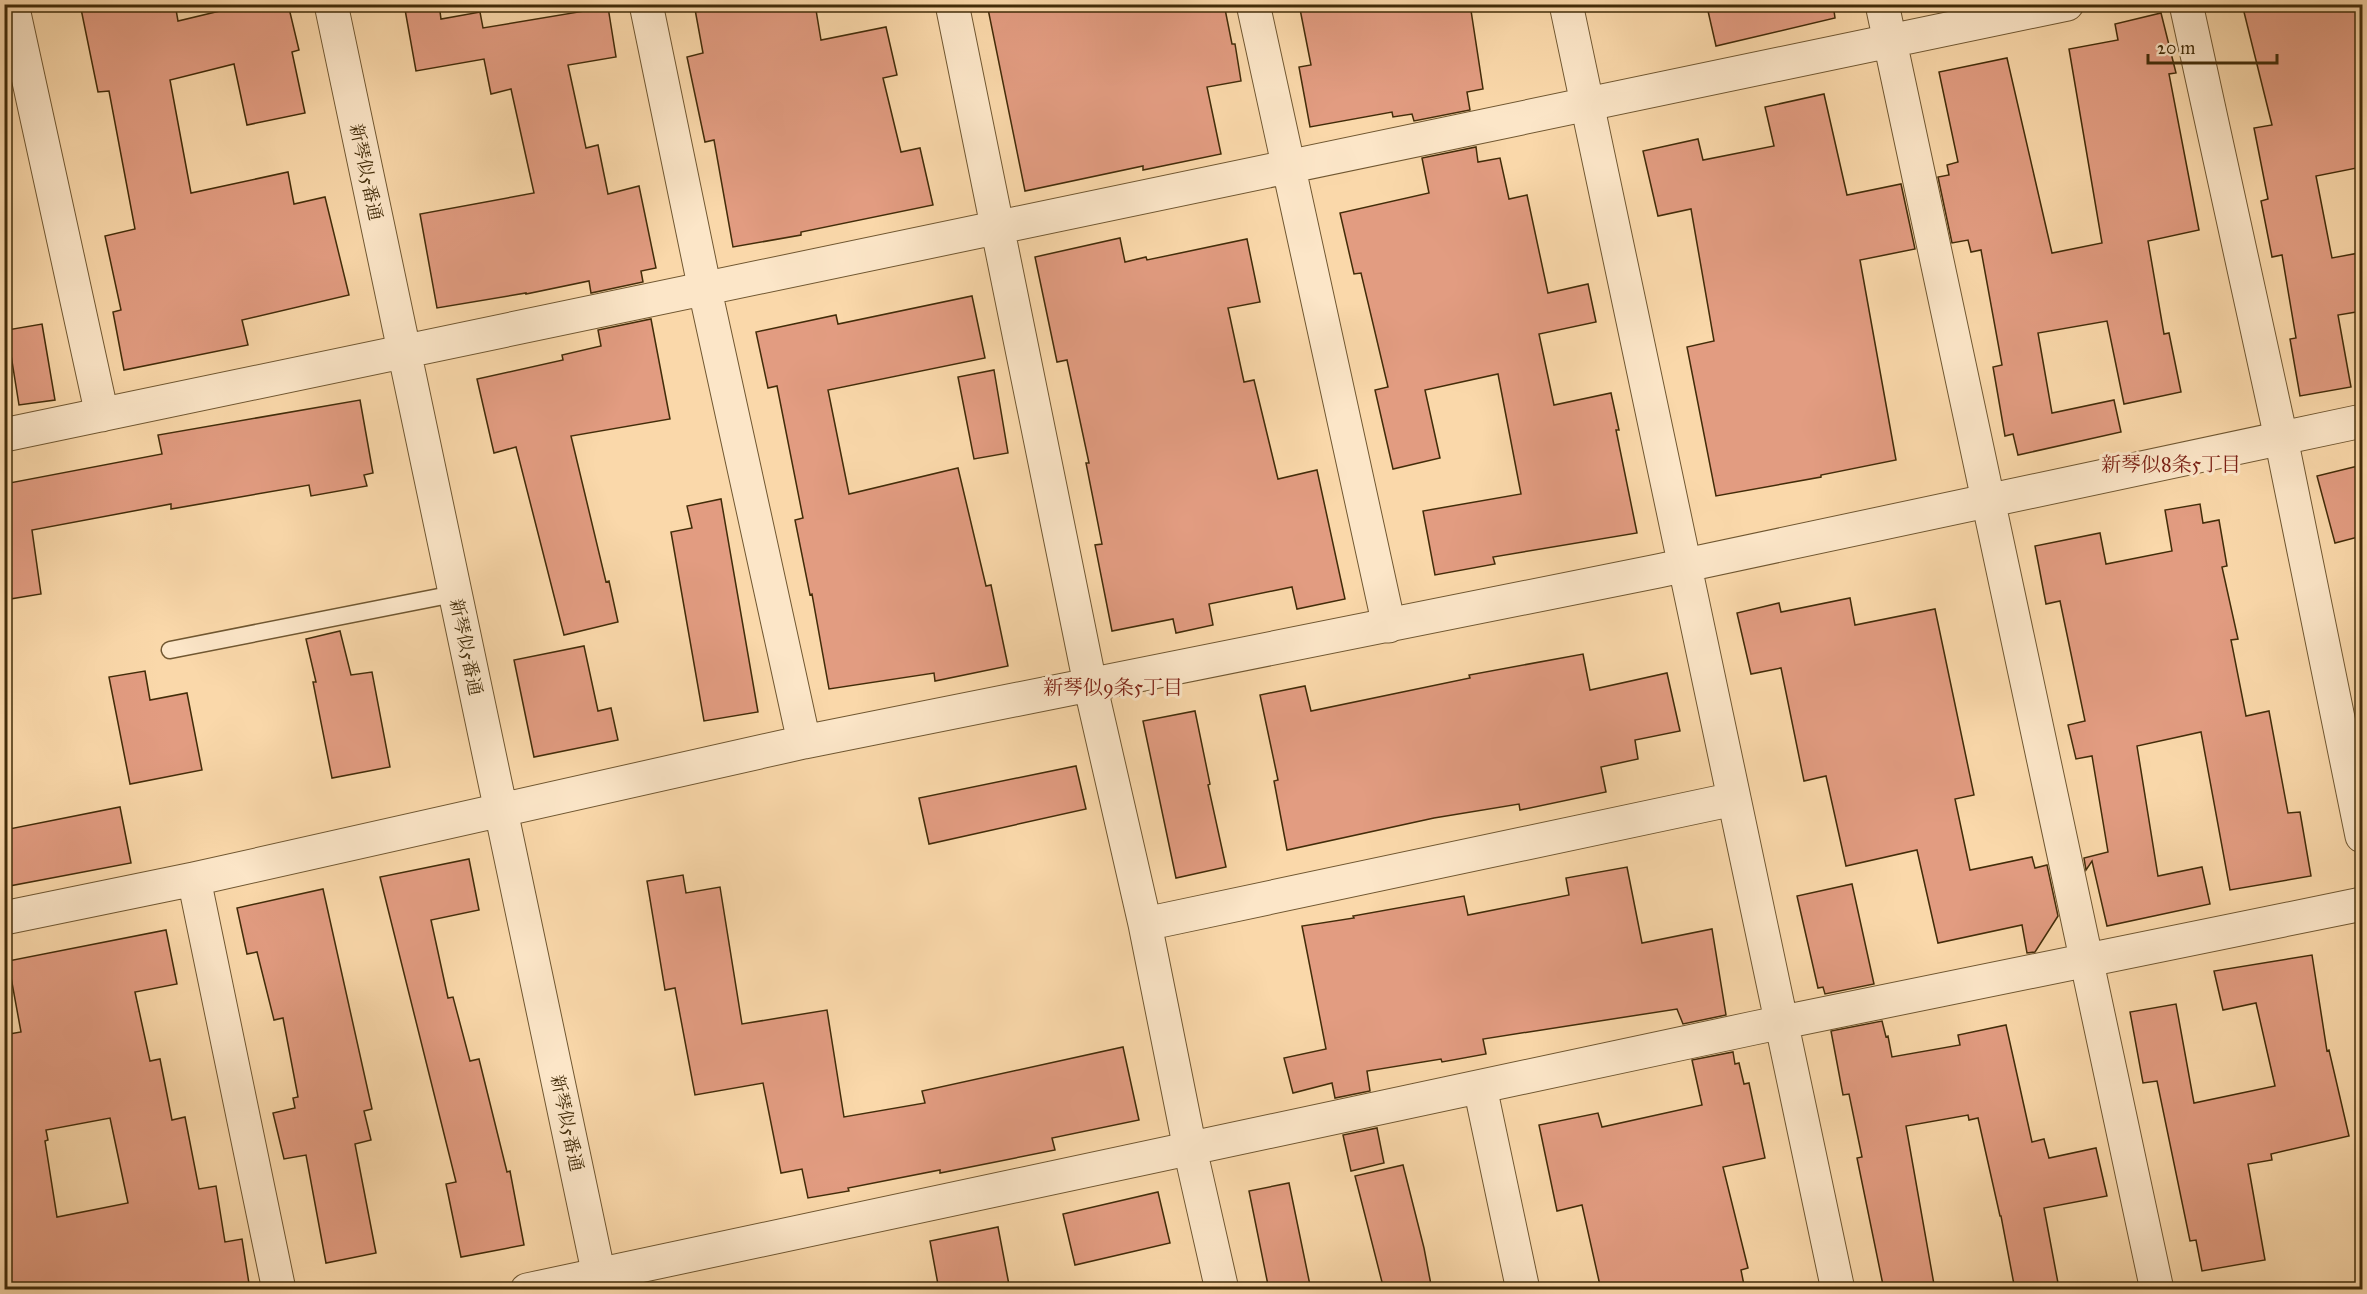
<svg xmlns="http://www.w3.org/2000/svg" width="2367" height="1294" viewBox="0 0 2367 1294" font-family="'IM FELL Great Primer','Noto Serif JP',serif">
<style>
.building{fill:#e29c81;stroke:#422c09;stroke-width:1.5;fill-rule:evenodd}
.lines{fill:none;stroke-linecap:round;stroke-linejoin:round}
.lane-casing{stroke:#705731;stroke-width:19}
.street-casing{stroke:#705731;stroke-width:35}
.lane{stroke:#fce6c8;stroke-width:16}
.street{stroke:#fce6c8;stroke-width:33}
.labels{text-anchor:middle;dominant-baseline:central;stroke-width:6;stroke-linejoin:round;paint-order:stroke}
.street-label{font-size:18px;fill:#422c09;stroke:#fce6c8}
.neighbourhood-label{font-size:20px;fill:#7a1f14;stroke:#fce6c8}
</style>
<rect width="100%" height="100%" fill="#fad8aa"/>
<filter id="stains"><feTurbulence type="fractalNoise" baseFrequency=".00333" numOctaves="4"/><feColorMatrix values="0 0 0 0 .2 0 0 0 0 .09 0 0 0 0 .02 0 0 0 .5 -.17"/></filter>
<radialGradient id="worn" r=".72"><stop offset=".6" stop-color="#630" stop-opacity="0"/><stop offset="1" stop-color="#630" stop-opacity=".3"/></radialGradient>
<path class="building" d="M 80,4 L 175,4 L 178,21 L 249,4 L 288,4 L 299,50 L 292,52 L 305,113 L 247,125 L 234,64 L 170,80 L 191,193 L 288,172 L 294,204 L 325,197 L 349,295 L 242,320 L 248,345 L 124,370 L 113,312 L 121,310 L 105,236 L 135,229 L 109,91 L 98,92 Z
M 404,4 L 439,4 L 441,19 L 480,12 L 483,28 L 608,7 L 616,57 L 568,65 L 586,148 L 598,145 L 608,194 L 639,186 L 656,268 L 641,271 L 643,282 L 591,293 L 589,281 L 526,294 L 526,293 L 437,308 L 420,214 L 534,193 L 511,89 L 491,94 L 484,59 L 416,71 Z
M 694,4 L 815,4 L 821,40 L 886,27 L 897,75 L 883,78 L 901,152 L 920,148 L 933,205 L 801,232 L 801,235 L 733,247 L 714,140 L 705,142 L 687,57 L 703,53 Z
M 987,4 L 1224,4 L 1232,44 L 1235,44 L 1241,81 L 1207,87 L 1221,154 L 1143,170 L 1143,166 L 1025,191 Z
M 1299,4 L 1470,4 L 1483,89 L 1467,92 L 1470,110 L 1414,121 L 1412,114 L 1393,117 L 1392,112 L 1310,127 L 1299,67 L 1311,65 Z
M 1737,4 L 1833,4 L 1835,18 L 1716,46 L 1708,11 Z
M 2242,4 L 2358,4 L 2362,34 L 2362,167 L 2316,176 L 2332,258 L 2359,253 L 2362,274 L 2362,311 L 2338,315 L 2351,387 L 2300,396 L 2290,339 L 2296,338 L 2282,255 L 2272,257 L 2261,201 L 2268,199 L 2254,128 L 2272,125 Z
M 2161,13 L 2176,73 L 2169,74 L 2199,230 L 2148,241 L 2164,334 L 2169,333 L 2181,392 L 2124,404 L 2107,321 L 2038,333 L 2052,413 L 2114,400 L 2121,432 L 2018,455 L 2013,434 L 2005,436 L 1993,367 L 2002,365 L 1981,250 L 1971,252 L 1968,240 L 1952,243 L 1938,177 L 1949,175 L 1947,165 L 1958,162 L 1939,72 L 2007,58 L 2052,253 L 2102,243 L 2069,49 L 2118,40 L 2115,24 Z
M 1824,94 L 1847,195 L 1901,184 L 1915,249 L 1860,260 L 1896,460 L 1821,475 L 1821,477 L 1716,496 L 1687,347 L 1714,341 L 1691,209 L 1658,216 L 1643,151 L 1698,139 L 1703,160 L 1774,146 L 1765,107 Z
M 1476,147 L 1478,162 L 1500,158 L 1509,199 L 1527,195 L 1548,293 L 1588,284 L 1596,322 L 1539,334 L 1554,405 L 1611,393 L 1619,430 L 1616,430 L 1637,533 L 1493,557 L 1495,564 L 1435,575 L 1423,511 L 1521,494 L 1498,374 L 1425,390 L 1440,458 L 1393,469 L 1375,390 L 1388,387 L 1361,273 L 1354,274 L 1340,213 L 1429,193 L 1422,158 Z
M 1120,238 L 1125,262 L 1146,257 L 1147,260 L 1247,239 L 1260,302 L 1228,308 L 1244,382 L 1254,380 L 1278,479 L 1317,470 L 1345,599 L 1297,609 L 1292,587 L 1209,604 L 1213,625 L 1176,633 L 1173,619 L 1112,631 L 1095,545 L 1102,544 L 1086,463 L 1089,463 L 1067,360 L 1057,362 L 1035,257 Z
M 972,296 L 985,358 L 828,390 L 849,494 L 958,468 L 986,586 L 991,585 L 1008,666 L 935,681 L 934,673 L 829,689 L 812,594 L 810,595 L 795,520 L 803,518 L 777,386 L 768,388 L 756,332 L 836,315 L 838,324 Z
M 651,319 L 670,419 L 571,436 L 606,582 L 609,581 L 618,622 L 564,635 L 516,447 L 494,453 L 477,379 L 563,360 L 562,355 L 601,346 L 598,330 Z
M 42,324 L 55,400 L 19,405 L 7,330 Z
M 994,370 L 1008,453 L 974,459 L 958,377 Z
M 360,400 L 373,473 L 364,475 L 367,486 L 311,496 L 309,485 L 171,509 L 171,504 L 32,530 L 41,594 L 4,600 L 4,484 L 162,454 L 158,435 Z
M 2362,465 L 2362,536 L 2335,543 L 2317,476 Z
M 721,499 L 758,712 L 704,721 L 671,532 L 692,528 L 687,506 Z
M 2200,504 L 2203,523 L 2219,520 L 2227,566 L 2222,567 L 2238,639 L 2231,640 L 2246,716 L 2269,711 L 2288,813 L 2300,812 L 2311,876 L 2230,890 L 2201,732 L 2137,746 L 2158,876 L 2202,867 L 2210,904 L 2107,926 L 2092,861 L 2086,870 L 2084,858 L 2108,852 L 2092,756 L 2076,759 L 2068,725 L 2085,721 L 2060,601 L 2046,604 L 2035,546 L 2100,533 L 2106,564 L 2172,551 L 2165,510 Z
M 1850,598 L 1855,625 L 1935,609 L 1974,795 L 1955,799 L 1970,870 L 2032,857 L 2035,868 L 2047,865 L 2058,916 L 2035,952 L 2027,953 L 2022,925 L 1938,943 L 1917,850 L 1846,866 L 1826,776 L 1804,781 L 1781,668 L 1751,674 L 1737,613 L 1779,603 L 1781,612 Z
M 340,631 L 351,675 L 372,672 L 390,767 L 332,778 L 313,682 L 316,682 L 306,639 Z
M 584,646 L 598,711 L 611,708 L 618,740 L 534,757 L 514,660 Z
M 1583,654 L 1590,690 L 1667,673 L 1680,731 L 1635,740 L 1638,759 L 1601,767 L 1606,792 L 1520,810 L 1519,804 L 1434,818 L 1287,850 L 1274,781 L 1278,780 L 1260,695 L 1305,686 L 1311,711 L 1470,678 L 1469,675 Z
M 145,671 L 150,700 L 187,693 L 202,770 L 130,784 L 109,677 Z
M 1195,711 L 1210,784 L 1208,785 L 1226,867 L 1176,878 L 1143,721 Z
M 1076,766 L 1086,809 L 929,844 L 919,798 Z
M 120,807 L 131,863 L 4,887 L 4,830 Z
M 469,859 L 479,910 L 431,920 L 448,998 L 453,997 L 470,1061 L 479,1059 L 507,1172 L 510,1171 L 524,1245 L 461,1257 L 446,1184 L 456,1182 L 380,877 Z
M 1627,867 L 1642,943 L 1712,929 L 1726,1015 L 1683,1024 L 1677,1009 L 1483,1039 L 1486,1054 L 1442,1062 L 1441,1059 L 1367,1071 L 1370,1091 L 1335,1098 L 1332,1083 L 1293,1093 L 1284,1058 L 1326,1049 L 1302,926 L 1354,918 L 1353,916 L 1464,896 L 1468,915 L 1569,895 L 1566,878 Z
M 683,875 L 686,893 L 720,887 L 742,1024 L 827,1010 L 844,1117 L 925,1103 L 922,1091 L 1123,1047 L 1139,1120 L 1052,1138 L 1055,1150 L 940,1173 L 940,1170 L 848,1188 L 849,1191 L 808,1198 L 802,1169 L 781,1173 L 763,1083 L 695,1095 L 675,988 L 665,990 L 647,881 Z
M 1852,884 L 1874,984 L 1825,994 L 1823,987 L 1818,988 L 1797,896 Z
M 323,889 L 372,1109 L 364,1111 L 371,1140 L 355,1144 L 376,1253 L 326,1263 L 306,1155 L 284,1159 L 273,1113 L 295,1108 L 293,1098 L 298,1097 L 283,1018 L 274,1020 L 257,952 L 247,954 L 237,908 Z
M 166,930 L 177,984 L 135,992 L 150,1061 L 160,1059 L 172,1120 L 185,1117 L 199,1189 L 216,1186 L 225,1242 L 242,1239 L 250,1290 L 8,1290 L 4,1271 L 4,1035 L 21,1032 L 8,961 ZM 110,1118 L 128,1203 L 57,1217 L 45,1141 L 48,1140 L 46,1130 Z
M 2312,955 L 2327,1051 L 2329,1050 L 2349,1136 L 2271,1154 L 2272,1160 L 2248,1164 L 2265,1260 L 2202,1271 L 2196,1240 L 2190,1241 L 2157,1081 L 2143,1083 L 2130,1012 L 2176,1004 L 2194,1103 L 2275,1086 L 2256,1003 L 2223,1010 L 2214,971 Z
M 1882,1021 L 1886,1037 L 1888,1036 L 1892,1057 L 1960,1045 L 1958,1035 L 2006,1025 L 2032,1142 L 2044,1139 L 2049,1158 L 2096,1148 L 2107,1196 L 2044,1208 L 2058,1283 L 2015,1290 L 2001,1216 L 2000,1216 L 1978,1118 L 1969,1120 L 1968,1115 L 1906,1126 L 1935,1290 L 1884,1290 L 1857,1158 L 1862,1157 L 1849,1094 L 1843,1095 L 1831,1031 Z
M 1733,1052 L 1735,1064 L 1739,1063 L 1744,1084 L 1749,1083 L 1765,1158 L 1723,1167 L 1748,1268 L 1741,1270 L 1745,1290 L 1601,1290 L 1582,1205 L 1557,1211 L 1539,1125 L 1598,1113 L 1602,1127 L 1702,1105 L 1692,1060 Z
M 1377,1128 L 1384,1163 L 1351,1171 L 1343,1135 Z
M 1403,1165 L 1424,1248 L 1432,1290 L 1384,1290 L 1355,1176 Z
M 1289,1183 L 1311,1290 L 1269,1290 L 1249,1191 Z
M 1158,1192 L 1170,1243 L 1075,1265 L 1063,1214 Z
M 998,1227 L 1010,1290 L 939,1290 L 930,1241 Z"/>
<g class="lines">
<defs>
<path id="lane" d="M 170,650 L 454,594"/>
<path id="street" d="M 12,4 L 102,415
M 331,4 L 602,1290
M 646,4 L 705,290 L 804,742
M 952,4 L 1090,684 L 1145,924 L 1190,1149 L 1222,1290
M 1253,4 L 1389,626
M 1566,4 L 1838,1290
M 1882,4 L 2157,1290
M 2186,4 L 2281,438 L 2362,836
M 4,435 L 2067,4
M 194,879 L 279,1290
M 4,918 L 194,879 L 804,742 L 1658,571 L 2362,421
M 1145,924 L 1734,799
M 1480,1087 L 1523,1290
M 527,1290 L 1754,1028 L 2362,904"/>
</defs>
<use href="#lane" class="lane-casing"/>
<use href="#street" class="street-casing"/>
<use href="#lane" class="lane"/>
<use href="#street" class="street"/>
</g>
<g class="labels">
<g class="street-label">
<text transform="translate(366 172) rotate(78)">新琴似5番通</text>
<text transform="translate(466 647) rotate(78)">新琴似5番通</text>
<text transform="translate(567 1123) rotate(78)">新琴似5番通</text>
</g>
<g class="neighbourhood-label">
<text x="2171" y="464">新琴似8条5丁目</text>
<text x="1113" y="687">新琴似9条5丁目</text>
</g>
</g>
<rect width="2367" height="1294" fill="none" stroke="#fad8aa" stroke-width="24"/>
<rect x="6" y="6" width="2355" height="1282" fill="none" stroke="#422c09" stroke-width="3"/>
<rect x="12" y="12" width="2343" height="1270" fill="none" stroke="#422c09" stroke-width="1.5"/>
<path d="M2148 54v9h129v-9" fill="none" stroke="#422c09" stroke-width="3"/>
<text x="2157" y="54" font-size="18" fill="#422c09" stroke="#fce6c8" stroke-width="4.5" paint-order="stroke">20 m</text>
<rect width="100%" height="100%" filter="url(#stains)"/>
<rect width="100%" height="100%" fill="url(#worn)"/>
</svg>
